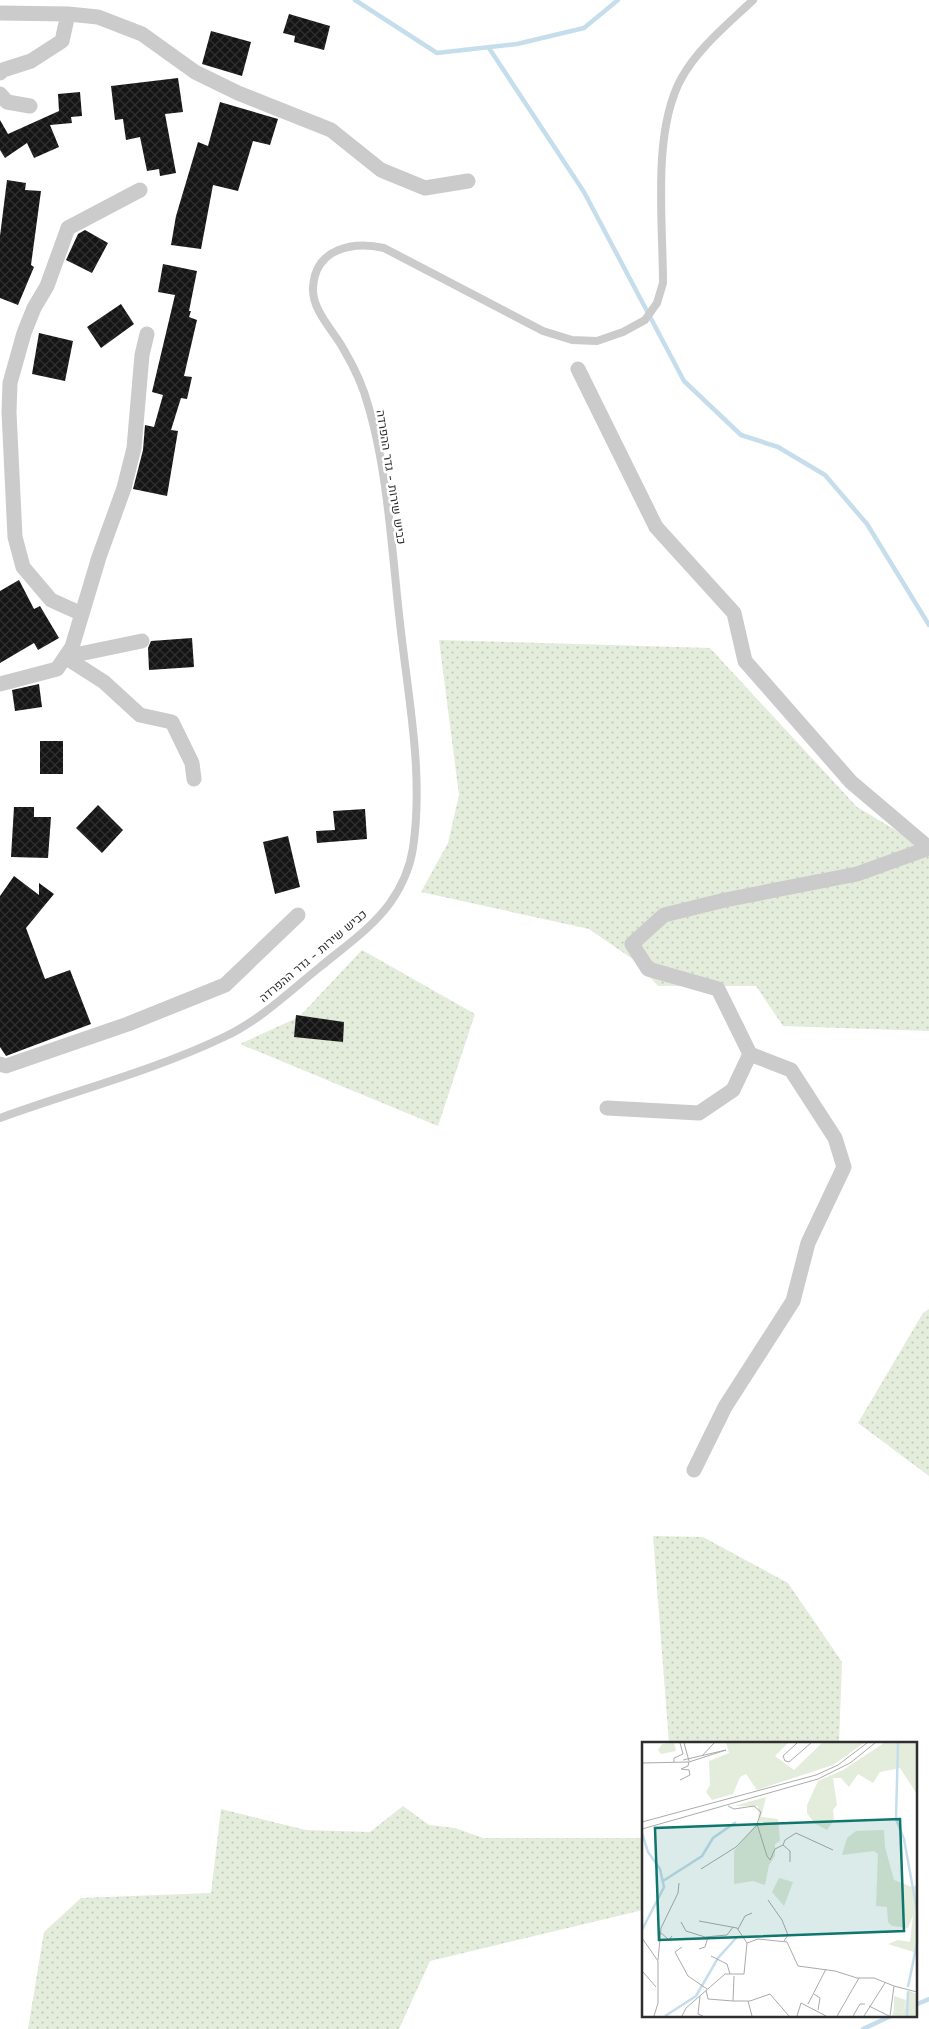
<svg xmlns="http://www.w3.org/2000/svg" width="929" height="2029" viewBox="0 0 929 2029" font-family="'Work Sans',Heebo,sans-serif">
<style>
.grass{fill:url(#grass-dots)}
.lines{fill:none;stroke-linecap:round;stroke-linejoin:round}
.stream{stroke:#c6deec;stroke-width:4.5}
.building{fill:url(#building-cross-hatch)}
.service{stroke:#cbcbcb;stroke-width:8}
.minor{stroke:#cbcbcb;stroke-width:15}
.labels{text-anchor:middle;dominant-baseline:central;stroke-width:5;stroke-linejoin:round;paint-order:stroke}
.street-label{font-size:12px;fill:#2e2e2e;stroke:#fff}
.inset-river{fill:none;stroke:#c6deec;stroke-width:2.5}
.inset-road{fill:none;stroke:#ababab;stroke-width:1}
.view{fill:#0f766e;fill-opacity:0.15;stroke:#0f766e;stroke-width:2.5}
.inset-edge{fill:none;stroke:#2e2e2e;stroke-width:2.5}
</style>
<defs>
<pattern id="grass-dots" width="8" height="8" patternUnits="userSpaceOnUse" patternTransform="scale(1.25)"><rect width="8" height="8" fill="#e4ecdb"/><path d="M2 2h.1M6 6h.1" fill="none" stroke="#c4cbbc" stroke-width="1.8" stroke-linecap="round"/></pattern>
<pattern id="building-cross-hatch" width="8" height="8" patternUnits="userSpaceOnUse" patternTransform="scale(1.25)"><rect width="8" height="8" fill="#151515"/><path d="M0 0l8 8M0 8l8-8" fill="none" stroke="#2f2f2f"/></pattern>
</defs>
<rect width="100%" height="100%" fill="#fff"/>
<path class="grass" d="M 439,640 L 710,648 L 857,807 L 929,850 L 929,1031 L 783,1026 L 756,986 L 658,986 L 634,960 L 589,929 L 421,892 L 448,843 L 459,795 Z
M 362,950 L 475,1014 L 438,1126 L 240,1044 L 299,1017 Z
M 929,1309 L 929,1476 L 858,1423 L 923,1313 Z
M 653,1536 L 703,1537 L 788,1583 L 842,1662 L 839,1743 L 669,1743 Z
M 403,1806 L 429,1825 L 455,1828 L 483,1838 L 643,1838 L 643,1910 L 430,1961 L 399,2029 L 28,2029 L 44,1932 L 81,1898 L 211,1893 L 221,1809 L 306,1830 L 370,1832 Z"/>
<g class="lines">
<path class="stream" d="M 355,0 L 437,53 L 517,44 L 584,28 L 618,0
M 489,48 L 584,192 L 684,381 L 741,435 L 778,447 L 825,475 L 867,524 L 929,625
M 915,2005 L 929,1999
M 863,2029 L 893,2015"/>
</g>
<path class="building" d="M 289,14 L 330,26 L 324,50 L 294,42 L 295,36 L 283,33 Z
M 211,31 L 251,42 L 242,76 L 202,64 Z
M 178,78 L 183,112 L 165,114 L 176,173 L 160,176 L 159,169 L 147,171 L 140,137 L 126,140 L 123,119 L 115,120 L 111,86 Z
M 80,92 L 82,116 L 71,117 L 72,123 L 50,125 L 59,147 L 34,158 L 27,143 L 5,158 L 0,150 L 0,120 L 8,134 L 59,111 L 58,94 Z
M 220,102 L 278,119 L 270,145 L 253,141 L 238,191 L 213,185 L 201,249 L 171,245 L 176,216 L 198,142 L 208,146 Z
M 7,180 L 26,183 L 25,190 L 41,191 L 31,265 L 34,267 L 18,305 L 0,298 L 0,236 Z
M 85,230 L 108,243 L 92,273 L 66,260 L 78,234 Z
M 163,264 L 197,271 L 189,311 L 191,311 L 189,317 L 197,320 L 184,376 L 192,377 L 187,399 L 181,398 L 171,430 L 178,431 L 167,496 L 133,489 L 143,450 L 145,425 L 154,427 L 163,395 L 152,392 L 175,295 L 158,292 Z
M 121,304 L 134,324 L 101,348 L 87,327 Z
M 39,333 L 73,341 L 65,381 L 32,374 Z
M 19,580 L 34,609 L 40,606 L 59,638 L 38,650 L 34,643 L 0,663 L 0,591 Z
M 192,638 L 194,667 L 149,670 L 148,648 L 151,641 Z
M 39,684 L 42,707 L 15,711 L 12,690 Z
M 40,741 L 63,741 L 63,774 L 40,774 Z
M 98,805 L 123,830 L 102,853 L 76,828 Z
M 14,807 L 34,807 L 34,817 L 51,817 L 48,858 L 11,857 Z
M 365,809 L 367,839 L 317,843 L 316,831 L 335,830 L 333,811 Z
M 288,836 L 300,887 L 275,894 L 263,842 Z
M 14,876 L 39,895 L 39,883 L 54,894 L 26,928 L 45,979 L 70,970 L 91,1024 L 6,1056 L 0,1047 L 0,896 Z
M 296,1015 L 344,1022 L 343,1042 L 294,1037 Z"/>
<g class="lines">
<path class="service" d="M 0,1118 C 74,1091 153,1071 224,1037 C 259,1021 290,991 320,967 C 344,947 372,928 390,903 C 402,886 410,868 413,848 C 424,774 408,697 400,623 C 392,554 388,471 368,405 C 363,386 354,367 344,350 C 334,331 312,311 313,288 C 315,248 353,241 384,248 L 543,331 L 572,340 L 597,341 L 623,332 L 645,320 L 657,303 L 663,283 C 663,222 652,133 681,79 C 698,48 728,24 753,0"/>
<path class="minor" d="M 0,13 L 68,14 L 98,17 L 142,34 L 195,72 L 238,93 L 331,130 L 381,170 L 425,188 L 468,181
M 0,73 L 3,70 L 31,61 L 62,41 L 68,14
M 0,94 L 7,102 L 30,106
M 578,369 L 656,527 L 734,613 L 745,661 L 851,782 L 929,848
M 82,614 L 51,600 L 23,567 L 15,537 L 9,412 L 10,383 L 24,333 L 34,308 L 47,286 L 68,228 L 140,190
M 65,657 L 104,682 L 140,715 L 172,722 L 192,763 L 194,779
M 65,657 L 142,641
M 0,684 L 57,669 L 72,647 L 99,557 L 124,488 L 134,448 L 142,355 L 147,334
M 0,1064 L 6,1066 L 128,1024 L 225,985 L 298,915
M 607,1108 L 699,1113 L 733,1090 L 750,1054 L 718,989 L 648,969 L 632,944 L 664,915 L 725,900 L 857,874 L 929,848
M 694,1470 L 725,1407 L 793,1301 L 808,1243 L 844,1167 L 835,1138 L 791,1070 L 750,1054"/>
</g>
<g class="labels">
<g class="street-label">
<text transform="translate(391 477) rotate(81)">כביש שירות - גדר ההפרדה</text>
<text transform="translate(313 956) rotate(-40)">כביש שירות - גדר ההפרדה</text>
</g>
</g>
<g transform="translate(642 1742)">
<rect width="275" height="275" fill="#fff"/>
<path d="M 32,1 L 34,9 L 19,12 L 16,8 L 20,2 ZM 84,1 L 146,1 L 133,14 L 152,28 L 180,1 L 222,1 L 191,23 L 115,48 L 104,32 L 98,35 L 91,52 L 70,58 L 64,50 L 68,43 L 67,19 L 87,11 ZM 242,1 L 275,1 L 275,52 L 258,26 L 238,30 L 231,41 L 216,32 L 207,45 L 199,36 L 191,36 L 195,63 L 191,68 L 192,78 L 185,88 L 172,81 L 165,71 L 165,63 L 176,39 L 201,28 ZM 124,55 L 119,75 L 136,77 L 138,99 L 133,102 L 133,114 L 127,123 L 123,143 L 111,139 L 92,142 L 92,109 L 117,79 L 116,64 L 92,64 ZM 242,88 L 243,105 L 252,138 L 270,145 L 275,143 L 275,211 L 246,202 L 256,198 L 268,200 L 271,173 L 266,186 L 250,184 L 246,180 L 245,165 L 234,164 L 236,112 L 232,109 L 200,113 L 205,96 L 214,89 ZM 137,136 L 151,140 L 142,164 L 130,150 ZM 252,254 L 264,258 L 261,271 L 252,269 Z" fill="#e4ecdb"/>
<path d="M 267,249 L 275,252 L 275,274 L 250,274 L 252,269 L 261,271 Z" fill="#e4ecdb"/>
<path class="inset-river" d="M 256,1 L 254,77 L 262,97 L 275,169 L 275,201 L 266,245M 0,91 L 6,110 L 18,127 L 22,145 L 0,188M 21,139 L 60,114 L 71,96 L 94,80M 23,274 L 54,254 L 76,216 L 95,195M 265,274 L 266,249"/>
<path class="inset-road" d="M 42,1 L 47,19M 155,1 L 141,14 L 143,19 L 147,20 L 169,1M 60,14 L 72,1M 41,18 L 84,8M 32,20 L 32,16 L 41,12 L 38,1M 0,21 L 47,20 L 84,8M 38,38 L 48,33 L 47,28 L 39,27 L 46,24 L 47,20M 86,64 L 92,67 L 112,64 L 119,70 L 115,82 L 125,114 L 128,118 L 133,107 L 141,103 L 148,109 L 148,120M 0,80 L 174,33 L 196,23 L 225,1M 0,87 L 176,37 L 208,21 L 233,1M 141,103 L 143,98 L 154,91 L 191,108M 59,127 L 94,105 L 115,83M 126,158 L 140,178 L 146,193 L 142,199M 57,179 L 95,186 L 105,201M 39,180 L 44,189 L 63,195 L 85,193 L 91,185M 96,187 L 103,174 L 110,171M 18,190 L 27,198 L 30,194M 0,196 L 16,219 L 16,261 L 12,274M 40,205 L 33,210 L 46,234 L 65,247M 57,207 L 63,205 L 66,195M 69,214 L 85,222 L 88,232M 16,218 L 19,186 L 36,151 L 37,141M 1,230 L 14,245M 92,234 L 91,259 L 108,259 L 128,252 L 147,274M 252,244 L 275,250M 64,248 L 66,257 L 91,259M 172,252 L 178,256 L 176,268M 58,254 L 56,272 L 61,274M 106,259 L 110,274M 166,262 L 184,227M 227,264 L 247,274M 40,274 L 44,266 L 83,232 L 102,232 L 105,201 L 116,197 L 145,200 L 156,224 L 193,229 L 215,236 L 232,236 L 252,244 L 248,274M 155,274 L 159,261 L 184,274M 195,274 L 217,236M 211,274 L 218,262 L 223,262M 222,274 L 243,241"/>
<path class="view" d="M 258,77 L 262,189 L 17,198 L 13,86 Z"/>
<rect width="275" height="275" class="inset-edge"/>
</g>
</svg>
